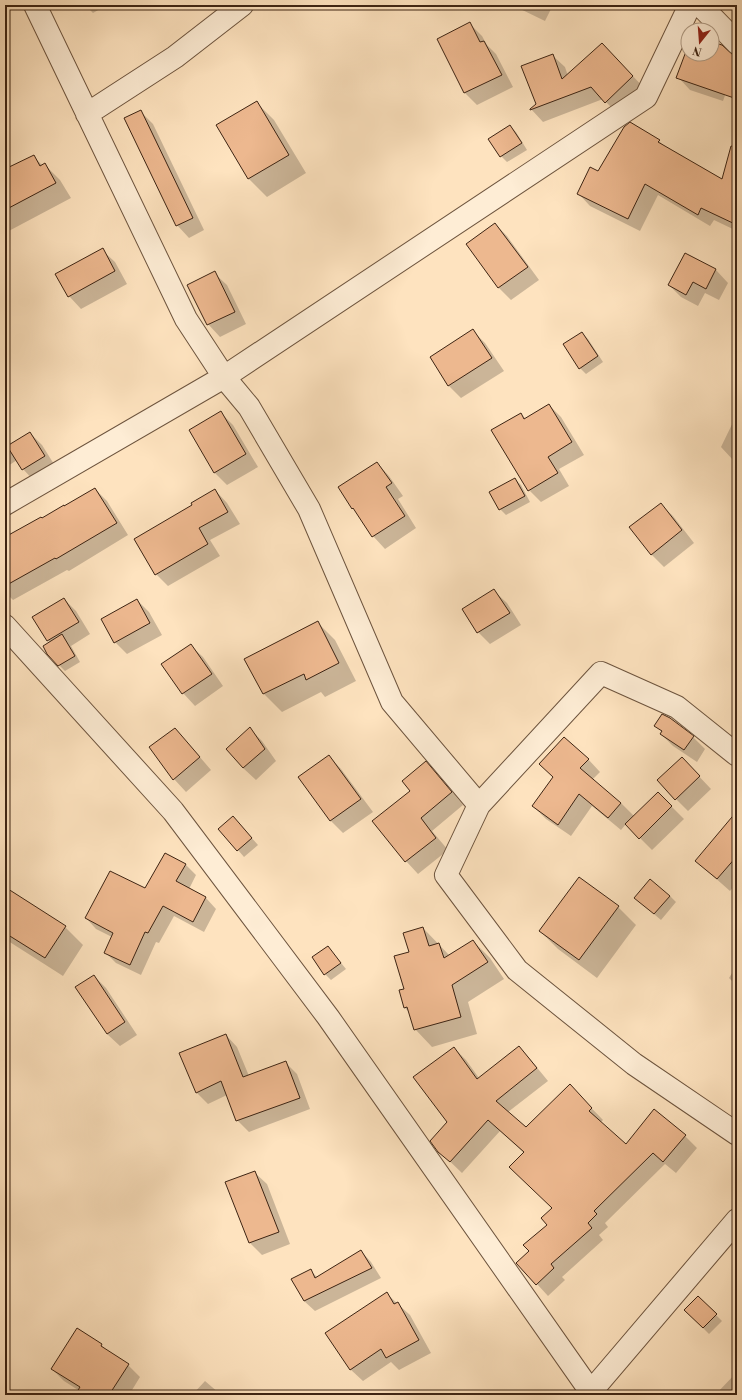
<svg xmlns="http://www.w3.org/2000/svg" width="742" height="1400" viewBox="0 0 742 1400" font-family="'Libre Bodoni',serif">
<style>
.shadow{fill:#0003}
.building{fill:#edb88f;stroke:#3d2413}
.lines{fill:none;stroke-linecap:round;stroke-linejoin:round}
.minor-casing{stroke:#6d543e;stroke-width:24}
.minor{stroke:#feedd5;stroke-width:22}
</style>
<rect width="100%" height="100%" fill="#fee3bf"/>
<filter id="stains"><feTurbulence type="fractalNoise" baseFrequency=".005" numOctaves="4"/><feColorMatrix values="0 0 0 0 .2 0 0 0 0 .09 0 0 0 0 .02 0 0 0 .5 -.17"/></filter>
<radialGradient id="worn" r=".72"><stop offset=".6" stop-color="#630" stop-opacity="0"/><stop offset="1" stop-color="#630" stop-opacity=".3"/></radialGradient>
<path class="shadow" d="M 85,5 L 107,5 L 93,13 Z
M 512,5 L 553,5 L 545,21 Z
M 470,24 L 482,36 L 487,45 L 496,54 L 513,87 L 477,105 L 465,93 L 438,39 Z
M 712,43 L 737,62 L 723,101 L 690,90 L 678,77 L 688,49 L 688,54 L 712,54 Z
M 552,55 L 565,67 L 568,76 L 614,56 L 645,89 L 618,114 L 603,99 L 543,122 L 531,109 L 537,104 Z
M 256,102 L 274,120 L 306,173 L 267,197 L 249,179 L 217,125 Z
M 140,111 L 153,124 L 204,230 L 189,238 L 177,225 Z
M 510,126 L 516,132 L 527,150 L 507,162 L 501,156 Z
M 737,127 L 737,231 L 714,220 L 710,226 L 658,195 L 640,231 L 590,206 L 578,193 L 598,173 L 659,141 L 665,147 L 723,180 Z
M 34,157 L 43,166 L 45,165 L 60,180 L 71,198 L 5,233 L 5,170 Z
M 495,224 L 507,236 L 539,280 L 511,300 L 499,288 L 467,245 Z
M 102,250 L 115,262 L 127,284 L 81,309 L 69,296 Z
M 685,254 L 716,270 L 728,283 L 719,300 L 705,293 L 698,306 L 681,297 L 669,285 Z
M 214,273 L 227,285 L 246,324 L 220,337 L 208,324 Z
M 473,331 L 485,343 L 504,371 L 461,398 L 449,386 L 431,358 Z
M 582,333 L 588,339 L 603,362 L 586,374 L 580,368 Z
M 549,405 L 561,417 L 584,455 L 559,469 L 569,486 L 541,502 L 529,490 L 521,414 L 526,419 Z
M 221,413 L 233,425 L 258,467 L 227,485 L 215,473 L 190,431 Z
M 737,414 L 737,462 L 733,460 L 721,447 Z
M 30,433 L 42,445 L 57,469 L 35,482 L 23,469 L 17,460 L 5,468 L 5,440 L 9,446 Z
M 377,463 L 389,476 L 403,496 L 398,499 L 416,528 L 385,549 L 373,536 L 339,488 Z
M 515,479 L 521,485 L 530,502 L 506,515 L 500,509 Z
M 95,489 L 107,501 L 128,535 L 69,571 L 67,570 L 13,600 L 5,592 L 5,539 Z
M 215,490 L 227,503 L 240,524 L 210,540 L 220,556 L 168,586 L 156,574 L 193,506 Z
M 660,504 L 673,516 L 694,543 L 664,567 L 651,554 Z
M 494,591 L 507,603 L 521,625 L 490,644 L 478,632 Z
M 64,599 L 76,611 L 90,634 L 71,646 L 80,662 L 65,671 L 59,665 L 50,643 L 48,640 Z
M 137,600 L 149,612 L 162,635 L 127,654 L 115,642 Z
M 317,622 L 335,640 L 356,681 L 325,697 L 321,692 L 282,712 L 264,694 L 246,659 Z
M 190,645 L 203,657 L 223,686 L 195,706 L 183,693 Z
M 656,726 L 693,737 L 705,749 L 697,762 L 673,746 L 661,734 L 662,732 Z
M 250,729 L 262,741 L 276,761 L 256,780 L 243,768 Z
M 187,742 L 211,770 L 186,792 L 174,779 Z
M 329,756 L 341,769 L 373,812 L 343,833 L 331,821 L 300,777 Z
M 588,759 L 600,772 L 592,780 L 621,803 L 634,816 L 658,793 L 684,819 L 652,850 L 626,824 L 621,830 L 592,806 L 571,836 L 546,819 L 533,806 Z
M 426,763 L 438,775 L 463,805 L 432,831 L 448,850 L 418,874 L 406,861 L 374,821 L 412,791 Z
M 694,771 L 711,789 L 688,811 L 676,799 Z
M 737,826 L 737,882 L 730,891 L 696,861 Z
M 242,827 L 258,845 L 244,857 L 220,829 Z
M 185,864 L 196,875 L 189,889 L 206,898 L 216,909 L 204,932 L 174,916 L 159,943 L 156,942 L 141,975 L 116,963 L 105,952 L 112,937 L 96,929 L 86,918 L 145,890 Z
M 5,888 L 65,927 L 83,945 L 63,976 L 5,939 Z
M 670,896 L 676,902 L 661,920 L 642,904 Z
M 618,907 L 636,925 L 597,978 L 558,949 L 540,931 Z
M 423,928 L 450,956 L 473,941 L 490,958 L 504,979 L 468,1002 L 477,1034 L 432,1047 L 415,1029 L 410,1013 L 405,1008 L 405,990 L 410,952 Z
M 328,947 L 346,969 L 331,980 L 325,974 Z
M 737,965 L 737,986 L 729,978 Z
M 94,976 L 106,988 L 137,1035 L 120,1046 L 107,1034 Z
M 226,1035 L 237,1047 L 249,1076 L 286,1063 L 297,1074 L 310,1109 L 249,1132 L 237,1120 L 227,1095 L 208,1104 L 196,1092 Z
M 519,1047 L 530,1059 L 548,1081 L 508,1112 L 526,1128 L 570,1086 L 603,1120 L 600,1123 L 626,1145 L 685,1136 L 697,1148 L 676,1173 L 665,1164 L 605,1223 L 608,1227 L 599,1235 L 603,1240 L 562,1277 L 565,1280 L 548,1296 L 537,1284 L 553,1208 L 524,1153 L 500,1131 L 462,1173 L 439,1151 L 448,1122 L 454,1048 L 466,1060 L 479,1078 Z
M 254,1172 L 267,1184 L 290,1244 L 262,1255 L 250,1243 L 226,1183 Z
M 361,1251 L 371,1262 L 381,1278 L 315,1311 L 304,1301 L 293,1279 L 310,1270 L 318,1278 Z
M 387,1294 L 410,1315 L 431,1353 L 399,1370 L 391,1362 L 363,1381 L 350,1369 Z
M 698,1297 L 722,1321 L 709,1334 L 685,1310 Z
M 101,1345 L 108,1352 L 128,1365 L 140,1377 L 129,1395 L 86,1395 L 64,1381 L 52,1369 Z
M 737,1372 L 737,1395 L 715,1395 Z
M 205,1381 L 219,1393 L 221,1395 L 192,1395 Z"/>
<path class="building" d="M 470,22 L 480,42 L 484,41 L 502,75 L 464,93 L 437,39 Z
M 712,42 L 722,45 L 733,55 L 737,55 L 737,99 L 676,78 L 688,46 L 688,54 L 712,54 Z
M 602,43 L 633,76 L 605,103 L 591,87 L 530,110 L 530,109 L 536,104 L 521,66 L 553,54 L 562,79 Z
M 257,101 L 289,155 L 248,179 L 216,125 Z
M 141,110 L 193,218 L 176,226 L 124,118 Z
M 630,122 L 660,140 L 658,142 L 722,179 L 731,146 L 737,147 L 737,225 L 701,208 L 698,215 L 645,184 L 628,219 L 577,194 L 590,167 L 598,171 L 624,127 Z
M 510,125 L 522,143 L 500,157 L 488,139 Z
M 34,155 L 40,166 L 45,163 L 56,183 L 5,210 L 5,169 Z
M 495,223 L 528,267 L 498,288 L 466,244 Z
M 103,248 L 115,271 L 68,297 L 55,274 Z
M 685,253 L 716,269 L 706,289 L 693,282 L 686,295 L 668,285 Z
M 215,271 L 235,312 L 207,325 L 187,285 Z
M 473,329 L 492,358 L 448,386 L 430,357 Z
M 582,332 L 598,356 L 579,369 L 563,344 Z
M 549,404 L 572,442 L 548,457 L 558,473 L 528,491 L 491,430 L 521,413 L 524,419 Z
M 221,411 L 246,454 L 214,473 L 189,430 Z
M 30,432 L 45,456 L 22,470 L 7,446 Z
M 377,462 L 392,483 L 386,487 L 405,516 L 372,537 L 353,508 L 352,509 L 338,487 Z
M 515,478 L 525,496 L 499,510 L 489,492 Z
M 95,488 L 117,523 L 56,559 L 55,558 L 5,586 L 5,537 L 41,517 L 42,518 L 64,505 L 64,506 Z
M 215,489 L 228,512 L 199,528 L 208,544 L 155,575 L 134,539 L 192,505 L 191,503 Z
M 661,503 L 682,530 L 651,555 L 629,527 Z
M 494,589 L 510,613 L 477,633 L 462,609 Z
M 64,598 L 79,622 L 47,641 L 32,617 Z
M 137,599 L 150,623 L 114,643 L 101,619 Z
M 318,621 L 339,663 L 306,680 L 304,674 L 263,694 L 244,659 Z
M 62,634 L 75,656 L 58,666 L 47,654 L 43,646 Z
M 191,644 L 212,674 L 182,694 L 161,664 Z
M 662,714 L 670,718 L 694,736 L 684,750 L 660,734 L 662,731 L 654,726 Z
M 250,727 L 265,749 L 243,768 L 226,749 Z
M 175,728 L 200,757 L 173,780 L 149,747 Z
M 564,737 L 589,759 L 580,768 L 621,803 L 608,818 L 579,794 L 558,825 L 532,806 L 553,777 L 539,764 Z
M 329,755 L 361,799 L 330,821 L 298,777 Z
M 682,757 L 700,776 L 675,800 L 657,780 Z
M 426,761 L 452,792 L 421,818 L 436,838 L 405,862 L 372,821 L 410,791 L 402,781 Z
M 658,792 L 672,806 L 639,839 L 625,824 Z
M 737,811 L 737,856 L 717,879 L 695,861 Z
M 233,816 L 252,838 L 237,851 L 218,829 Z
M 165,853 L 186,864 L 176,881 L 206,897 L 193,922 L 163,906 L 148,933 L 145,932 L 130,965 L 104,953 L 113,933 L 85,918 L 110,871 L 145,888 Z
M 579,877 L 619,906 L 579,960 L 539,931 Z
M 650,879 L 670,896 L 654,914 L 634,898 Z
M 5,887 L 66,926 L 45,958 L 5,933 Z
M 423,927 L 429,946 L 439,943 L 444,958 L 473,940 L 488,962 L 452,985 L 461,1017 L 414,1030 L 407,1007 L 404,1008 L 399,990 L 404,989 L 394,956 L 409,952 L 403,933 Z
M 328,946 L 341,963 L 324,975 L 312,957 Z
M 94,975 L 125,1022 L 107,1034 L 75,987 Z
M 226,1034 L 243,1077 L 286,1061 L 300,1098 L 236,1121 L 221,1081 L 196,1093 L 179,1053 Z
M 519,1046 L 537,1068 L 496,1101 L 526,1127 L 570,1084 L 592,1108 L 589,1111 L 626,1144 L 654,1109 L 686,1135 L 663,1162 L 653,1153 L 594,1211 L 597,1214 L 588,1223 L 592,1228 L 551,1264 L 554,1268 L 536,1285 L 516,1263 L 529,1251 L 523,1245 L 547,1225 L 541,1218 L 552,1208 L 509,1167 L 524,1152 L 488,1120 L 450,1162 L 438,1152 L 430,1141 L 447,1122 L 413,1077 L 454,1047 L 477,1079 Z
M 255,1171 L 279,1232 L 249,1243 L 225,1182 Z
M 361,1250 L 372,1268 L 304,1301 L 291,1279 L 311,1269 L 315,1278 Z
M 387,1292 L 394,1304 L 398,1302 L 419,1340 L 386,1358 L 381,1349 L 350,1370 L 325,1333 Z
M 698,1296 L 717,1314 L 703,1328 L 684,1310 Z
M 77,1328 L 102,1344 L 101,1346 L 129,1364 L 109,1395 L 75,1395 L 80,1387 L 51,1369 Z"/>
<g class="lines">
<defs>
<path id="minor" d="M 35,5 L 186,319 L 224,377 L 249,407 L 309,509 L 392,702 L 479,805
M 700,5 L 737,43
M 87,114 L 175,57 L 242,5
M 5,504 L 224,377 L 646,97 L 690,5
M 5,626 L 173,811 L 328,1017 L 591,1392
M 737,755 L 677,707 L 601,673 L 479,805 L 446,875 L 517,970 L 634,1064 L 737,1134
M 588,1395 L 737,1220"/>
</defs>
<use href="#minor" class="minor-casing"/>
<use href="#minor" class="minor"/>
</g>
<rect width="742" height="1400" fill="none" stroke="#fee3bf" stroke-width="20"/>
<rect x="6" y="6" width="730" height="1388" fill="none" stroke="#3d2413" stroke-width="2"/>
<rect x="10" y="10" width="722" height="1380" fill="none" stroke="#3d2413"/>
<g transform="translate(700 42) rotate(197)"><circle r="19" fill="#feedd5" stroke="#b19d87"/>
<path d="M0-3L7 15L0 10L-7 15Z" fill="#8f2418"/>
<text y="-6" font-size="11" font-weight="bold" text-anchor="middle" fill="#3d2413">N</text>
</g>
<rect width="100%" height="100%" filter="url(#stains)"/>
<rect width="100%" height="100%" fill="url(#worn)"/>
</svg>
